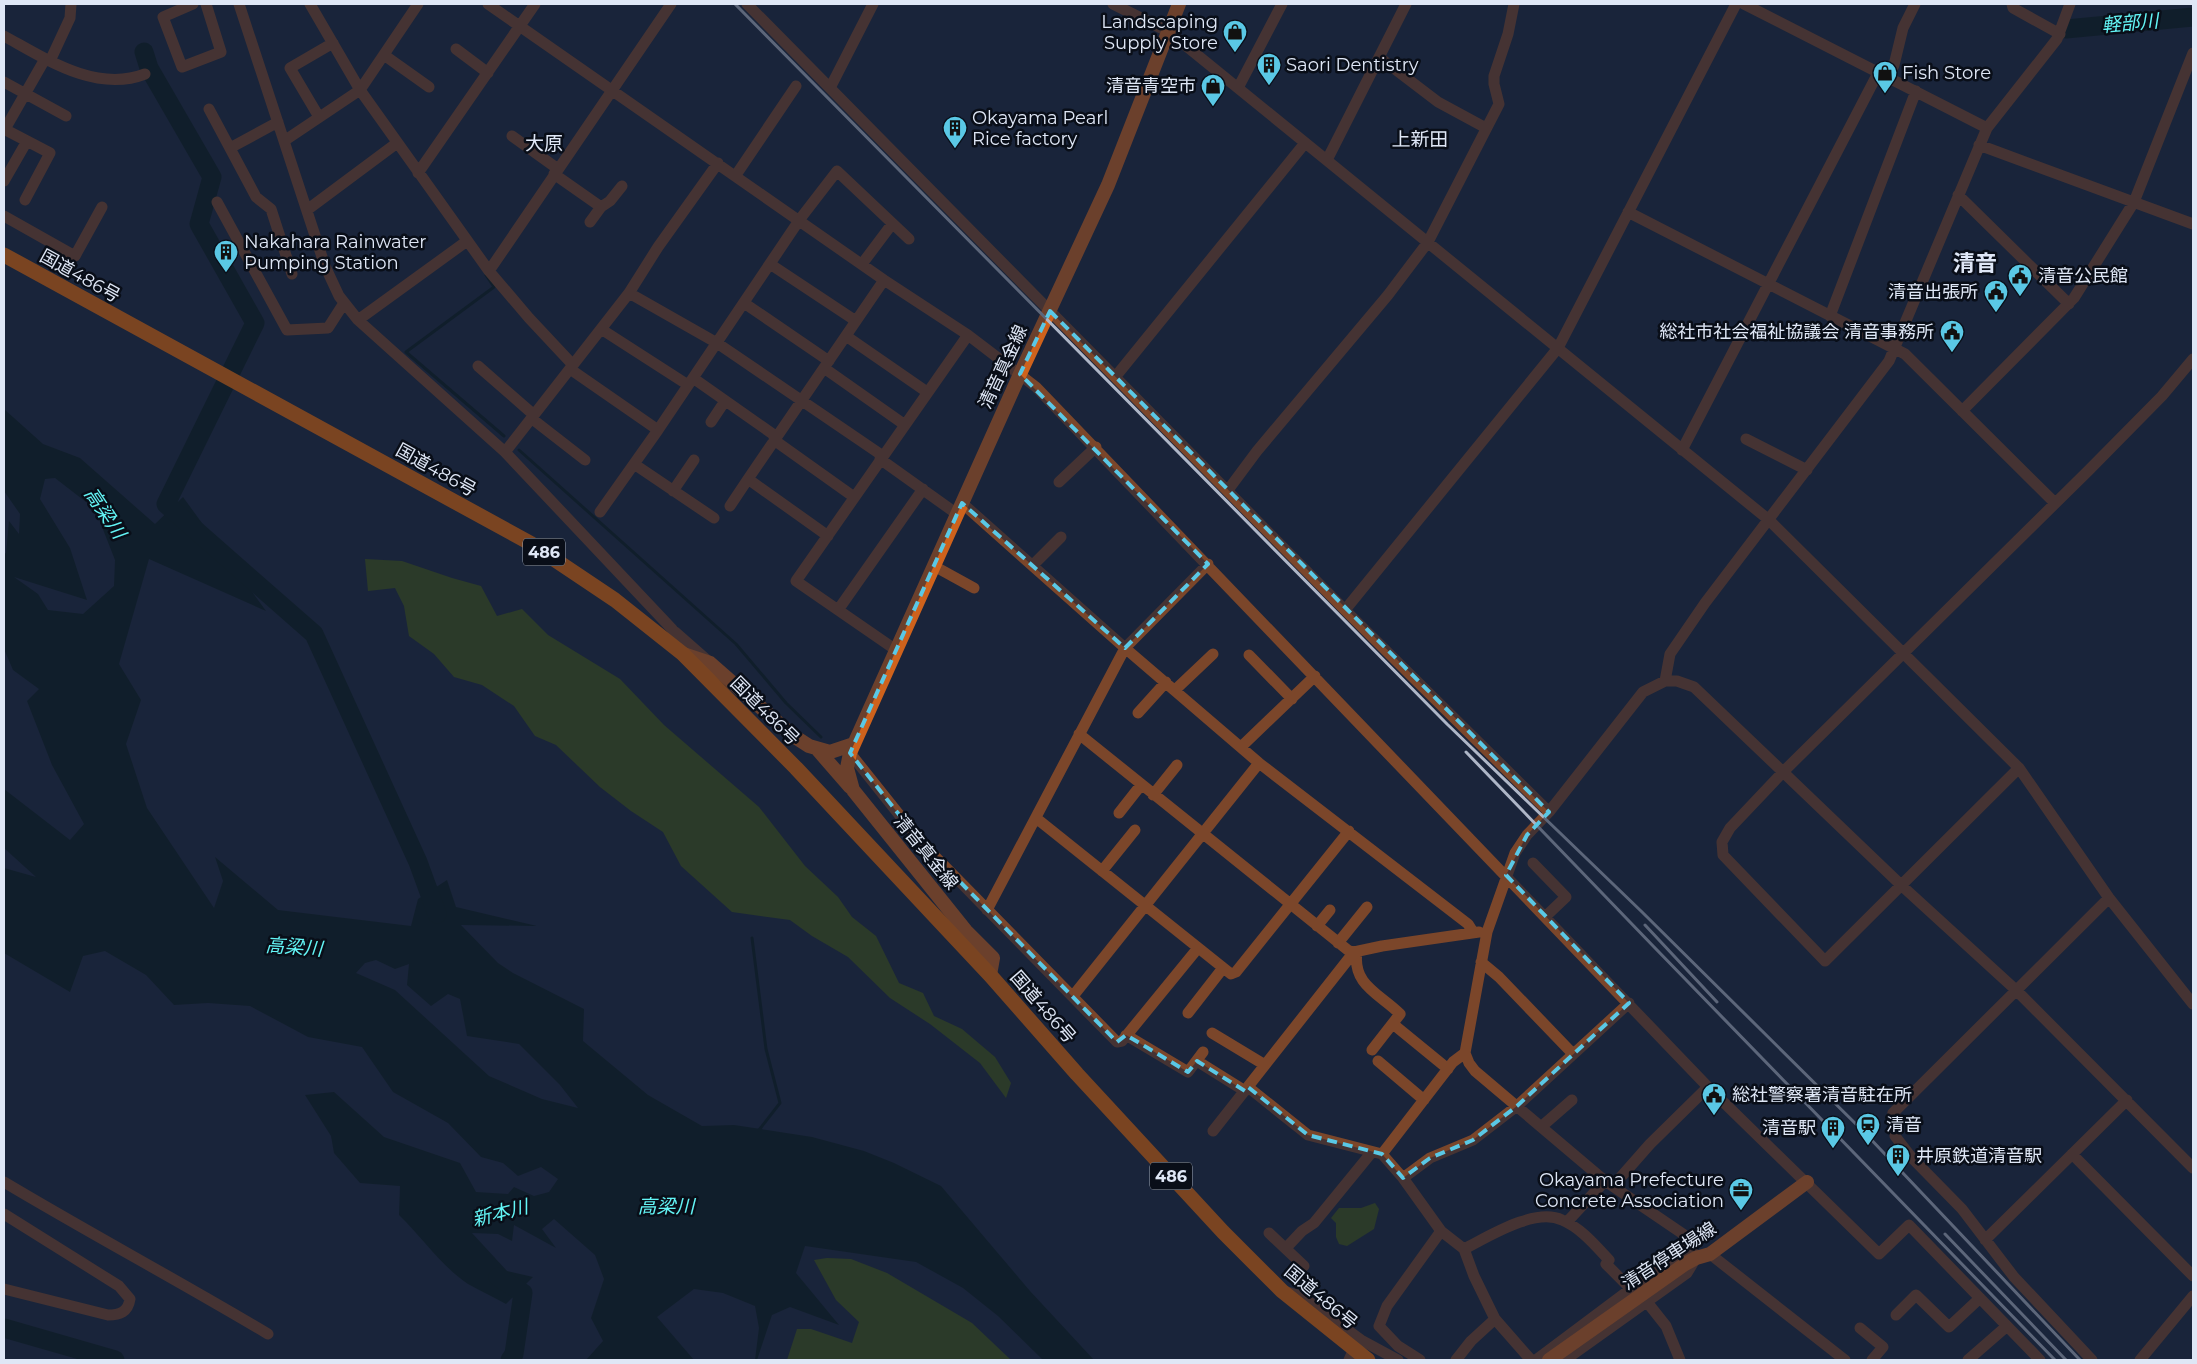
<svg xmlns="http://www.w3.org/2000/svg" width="2197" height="1364" viewBox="0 0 2197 1364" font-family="Montserrat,'Noto Sans JP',sans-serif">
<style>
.green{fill:#405514}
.water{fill:#061819;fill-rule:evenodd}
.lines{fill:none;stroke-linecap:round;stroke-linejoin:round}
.stream{stroke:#061819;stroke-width:3}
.river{stroke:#061819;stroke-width:19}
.minor{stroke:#7b462a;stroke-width:11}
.major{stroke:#ce621c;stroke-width:14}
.highway{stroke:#ef6c04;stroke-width:15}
.rail{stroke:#aeb6c7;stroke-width:3}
.marked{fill:none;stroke:#5ac8e5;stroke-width:4;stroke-dasharray:10 6;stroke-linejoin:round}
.labels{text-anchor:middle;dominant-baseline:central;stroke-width:5;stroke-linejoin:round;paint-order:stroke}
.shield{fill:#090e18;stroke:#9fa6b3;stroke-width:1}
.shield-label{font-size:16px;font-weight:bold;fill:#dfe7f6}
.poi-label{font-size:18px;fill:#dfe7f6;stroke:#090e18;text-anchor:start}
.street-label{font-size:18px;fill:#dfe7f6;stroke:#090e18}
.water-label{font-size:19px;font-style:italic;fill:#63f5f6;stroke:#090e18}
.neighbourhood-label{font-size:19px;fill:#dfe7f6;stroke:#090e18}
.district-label{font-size:22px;font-weight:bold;fill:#dfe7f6;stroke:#090e18}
</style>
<rect width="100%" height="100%" fill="#1a243a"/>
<path class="green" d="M 365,559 L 402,561 L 452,578 L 481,586 L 497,616 L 522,609 L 548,635 L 620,679 L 664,725 L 759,807 L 805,866 L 838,897 L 852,917 L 876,936 L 899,983 L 923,993 L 934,1016 L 962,1029 L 995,1057 L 1011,1083 L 1006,1098 L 980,1063 L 930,1024 L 890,998 L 848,957 L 812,936 L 790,920 L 732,912 L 681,866 L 663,832 L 631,811 L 600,787 L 556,745 L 535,736 L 514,706 L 482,685 L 454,677 L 434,654 L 409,636 L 404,606 L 395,588 L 368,591 Z
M 1375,1203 L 1379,1209 L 1374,1229 L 1347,1246 L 1339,1244 L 1336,1237 L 1336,1223 L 1331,1218 L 1339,1208 L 1361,1208 Z
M 827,1258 L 851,1259 L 887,1273 L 972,1323 L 1011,1360 L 787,1360 L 797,1329 L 811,1329 L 852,1343 L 859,1322 L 836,1300 L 814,1260 Z"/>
<path class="water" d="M 4,409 L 43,444 L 80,458 L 155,524 L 183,497 L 266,611 L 149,559 L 119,664 L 141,700 L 126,744 L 147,808 L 214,908 L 223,881 L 215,857 L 278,910 L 411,926 L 418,899 L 447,880 L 456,907 L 537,926 L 461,925 L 498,963 L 513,973 L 584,1009 L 583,1041 L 648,1095 L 702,1126 L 734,1125 L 812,1137 L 864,1151 L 894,1163 L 941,1186 L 1030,1291 L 1094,1360 L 1043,1360 L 998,1316 L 963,1288 L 916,1262 L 805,1246 L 796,1273 L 839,1325 L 790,1307 L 772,1315 L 757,1360 L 755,1360 L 759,1328 L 755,1306 L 723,1293 L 694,1289 L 657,1317 L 694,1360 L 586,1360 L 603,1341 L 591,1318 L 604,1279 L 595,1255 L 554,1219 L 542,1229 L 556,1248 L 514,1225 L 512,1241 L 498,1234 L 472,1233 L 507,1271 L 533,1277 L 506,1304 C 494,1297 480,1291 468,1284 C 441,1266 422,1237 399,1215 L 400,1186 L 360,1183 L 334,1153 L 331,1136 L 305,1095 L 334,1092 L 384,1137 L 460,1163 L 476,1192 L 508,1194 L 514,1187 L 534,1196 L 549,1192 L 558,1179 L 541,1167 L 518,1176 L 503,1163 L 481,1157 L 448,1123 L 393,1092 L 362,1047 L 308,1037 L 250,1006 L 208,1003 L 174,1005 L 146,975 L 105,951 L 83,956 L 70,992 L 4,953 L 4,868 L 36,877 L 4,848 L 4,789 L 70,840 L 84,824 L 52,765 L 27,701 L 39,689 L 13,670 L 4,649 L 4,554 L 6,553 L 9,521 L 19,534 L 20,514 L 4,491 ZM 55,478 L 95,509 L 115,560 L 114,586 L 83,614 L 48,610 L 38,594 L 14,577 L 87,600 L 70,548 L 40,499 L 45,479 ZM 376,960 L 395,969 L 409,964 L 407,985 L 431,1006 L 448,994 L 460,999 L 467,1036 L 519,1044 L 560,1085 L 578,1108 L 542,1099 L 489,1076 L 395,990 L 356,973 L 365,963 Z"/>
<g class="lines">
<path class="stream" d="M 486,275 L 494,287 L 406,352 L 504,436
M 519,450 L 736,644 L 786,703 L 821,737
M 752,938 L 766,1049 L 780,1103 L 759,1130"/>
<path class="river" d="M 2066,29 L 2193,17
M 144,52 L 149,68 L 212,177 L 199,224 L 255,323 L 166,504 L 314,634 L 418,862 L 437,914
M 498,1277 L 523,1293 L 514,1354 L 510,1360
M 4,1328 L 115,1360"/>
<path class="minor" d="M 193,4 L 163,17 L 182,67 L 221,52 L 206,4
M 239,4 L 325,266 L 339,296 L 358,320 L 505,452 L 672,629 L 682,652
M 310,4 L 360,90 L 489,271 L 529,318 L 573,365
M 488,4 L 884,280 L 968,335 L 1036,387 L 1708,1087 L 1879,1254 L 1909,1225 L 2040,1360
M 747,4 L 1345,610 L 1549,812
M 1113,4 L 1169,32 L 1769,520 L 2019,768 L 2109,898 L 2193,1004
M 1744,4 L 1987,128
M 2012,4 L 2013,8 L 2060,34
M 4,36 C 46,59 96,93 145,74
M 456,49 L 488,73
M 384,55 L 429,87
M 1379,57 L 1438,102 L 1486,128
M 50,61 L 70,18 L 71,4
M 1888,77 L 1894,65 L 1903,28 L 1915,4
M 4,82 L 66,116
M 830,88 L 873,4
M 1238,88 L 1282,4
M 209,109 L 256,197 L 271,209 L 292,274
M 319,117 L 290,68 L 333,43
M 4,129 L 50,153 L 25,200
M 5,129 L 45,59
M 512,136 L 558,169
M 284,141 L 360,90 L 418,4
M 1979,145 L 2193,224
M 230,148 L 278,122
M 1327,160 L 1406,4
M 418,173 L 535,4
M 554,174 L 601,207 L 590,222
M 736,175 L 796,86
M 4,181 L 27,141
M 1958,195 L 2069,304
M 217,202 L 287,330 L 328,328 L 344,303
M 601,207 L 610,201 L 622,186
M 307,210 L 397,143
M 1628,212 L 1905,354 L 2055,503
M 4,216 L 75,256 L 102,207
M 770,264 L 856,321
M 862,264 L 892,224
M 489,271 L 671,4
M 629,293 L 717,343 L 883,456
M 744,303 L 829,361
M 1830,316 L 1916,91
M 358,320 L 467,241
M 601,329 L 688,385
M 846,336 L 927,392
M 478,366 L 534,415
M 824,368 L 905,425
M 570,369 L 658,430 L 800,219 L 837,171 L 909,239
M 1116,376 L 1305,143
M 693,378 L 777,437
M 1962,411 L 2074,298 L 2134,202 L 2193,53
M 531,418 L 585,460
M 711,422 L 725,401
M 1746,439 L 1807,470
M 774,440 L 854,497
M 1682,450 L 1878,73
M 505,452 L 629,293 L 658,247 L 718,163
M 880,459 L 957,514
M 634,464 L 714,518
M 1059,482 L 1096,447
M 1228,490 L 1257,451 L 1388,295 L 1428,242 L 1499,104 L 1494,84 L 1494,76 L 1508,34 L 1514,4
M 673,491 L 694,460
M 962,503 L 1125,648 L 1259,763 L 1468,924 L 1473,932
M 730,506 L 748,479
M 600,512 L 658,430
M 828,536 L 748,479 L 884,280
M 1033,565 L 1061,537
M 934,566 L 974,588
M 838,610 L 923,489
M 1345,610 L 1558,348 L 1736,4
M 675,632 L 708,661
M 896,650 L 796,581 L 968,335
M 1249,655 L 1292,699
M 1665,681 L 1670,654 L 1705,603 L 1889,361 L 1987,128 L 2057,39 L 2070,4
M 1175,690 L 1213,654
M 1138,713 L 1166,682
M 1079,734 L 1349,951 L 1354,952 L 1382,946 L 1479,932
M 1242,746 L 1315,676
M 850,753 L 921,842 L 1117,1042 L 1122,1041 L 1198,948
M 2019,768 L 1825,961 L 1723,855 L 1722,842 L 1730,828 L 1783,772 L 1901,885 L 2017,991 L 2193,1168
M 1153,795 L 1177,765
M 1119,813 L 1141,785
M 1036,818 L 1231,974 L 1236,972 L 1349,831
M 1533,863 L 1566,897 L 1546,916
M 1102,871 L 1135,830
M 987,910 L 1125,648 L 1208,564
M 1317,926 L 1330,910
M 1338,943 L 1367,907
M 1357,952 C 1352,985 1380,994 1400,1014 L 1372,1050
M 1481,962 L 1499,977 L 1573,1054
M 1073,996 L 1259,763
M 1188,1013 L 1223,968
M 1393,1024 L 1448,1069
M 1212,1033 L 1265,1065
M 1126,1035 L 1188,1072 L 1203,1052
M 1197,1061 L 1245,1091
M 1378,1061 L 1424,1100
M 1248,1087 L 1308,1135 L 1382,1154
M 1541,1127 L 1572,1100
M 1213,1131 L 1354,952
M 2072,1154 L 2193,1276
M 1403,1178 L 1430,1158 L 1473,1140 L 1517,1106 L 1629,1003
M 4,1182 C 91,1234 181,1282 268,1334
M 1613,1186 L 1650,1144 L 1708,1087
M 4,1214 L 119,1286 L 130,1299 C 128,1312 120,1315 108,1315 L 4,1289
M 1567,1222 L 1605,1181
M 1441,1231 L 1464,1249 C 1488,1237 1535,1207 1562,1220 C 1581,1228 1595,1245 1609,1260 L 1606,1264 L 1631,1289
M 1269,1233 L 1304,1266
M 1985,1240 L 2127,1100
M 1286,1248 L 1302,1231 L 1314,1223 L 1372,1152
M 1464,1249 L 1474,1276 L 1495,1319 L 1531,1360
M 1710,1254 L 1845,1360
M 1696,1258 L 1683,1234 L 1605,1181 L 1475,1071 L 1469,1063 L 1465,1053 L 1487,932 L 1515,853 L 1527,835 L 1549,812 L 1643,692 L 1665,681 L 1677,681 L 1694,687 L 1783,772 L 2089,470 L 2162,396 L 2193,359
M 1287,1292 L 1301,1296 L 1361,1340 L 1398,1360
M 1647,1302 L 1666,1326 L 1680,1360
M 1896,1315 L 1916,1295 L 1949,1327 L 1980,1298
M 1860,1328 L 1883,1347 L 1872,1360
M 1349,1360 L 1354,1349
M 1420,1360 L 1398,1346 L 1379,1326 L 1387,1306 L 1441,1231 L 1403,1178 L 1382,1154 L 1453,1062 L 1465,1053
M 1456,1360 L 1471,1341 L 1495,1319
M 1536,1360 L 1672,1258 L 1696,1258
M 1565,1360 L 1687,1273 L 1696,1258
M 1968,1360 L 2007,1326
M 2092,1360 L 2014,1277 L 1962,1209 L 1912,1158 L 1895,1136 L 1898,1121 L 1893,1113 L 2109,898
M 2140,1360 L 2193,1296"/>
<path class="major" d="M 683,654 L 710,663 L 792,735 L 809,746 L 830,752 L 854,744
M 817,749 L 850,787
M 990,975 L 993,958 L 966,931 L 853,790 L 847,768 L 850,753 L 1020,374 L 1108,185 L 1179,4
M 1549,1360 L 1685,1264 L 1696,1258 L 1710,1254 L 1807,1182"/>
<path class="highway" d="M 4,255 L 530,543 L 615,600 L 683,654 L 796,768 L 990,975 L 1077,1074 L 1223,1232 L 1282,1291 L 1368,1360"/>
<path class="rail" d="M 735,4 L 1447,724 L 1641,911 L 1864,1132 L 2080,1360
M 1466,752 C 1661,956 1860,1157 2055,1360
M 1645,925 L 1717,1002
M 1945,1234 L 2066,1360"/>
</g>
<path d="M0 0H2197V1364H0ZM 1050,311 L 1549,812 L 1527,835 L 1506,875 L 1629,1003 L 1517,1106 L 1473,1140 L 1430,1158 L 1403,1178 L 1382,1154 L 1308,1135 L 1248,1087 L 1245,1091 L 1197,1061 L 1188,1072 L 1126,1035 L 1117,1042 L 921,842 L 850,753 L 962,503 L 1125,648 L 1208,564 L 1020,374 Z" fill="#1a243a" fill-opacity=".55" fill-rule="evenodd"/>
<path class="marked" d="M 1050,311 L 1549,812 L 1527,835 L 1506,875 L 1629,1003 L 1517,1106 L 1473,1140 L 1430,1158 L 1403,1178 L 1382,1154 L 1308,1135 L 1248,1087 L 1245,1091 L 1197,1061 L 1188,1072 L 1126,1035 L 1117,1042 L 921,842 L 850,753 L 962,503 L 1125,648 L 1208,564 L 1020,374 Z"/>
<defs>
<symbol id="shop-pin" viewBox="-11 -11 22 30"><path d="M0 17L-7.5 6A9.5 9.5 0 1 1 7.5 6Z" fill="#5ac8e5" stroke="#090e18"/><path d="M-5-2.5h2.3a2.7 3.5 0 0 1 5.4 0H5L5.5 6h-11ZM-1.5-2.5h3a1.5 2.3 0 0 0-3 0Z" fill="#111"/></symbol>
<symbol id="building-pin" viewBox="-11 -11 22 30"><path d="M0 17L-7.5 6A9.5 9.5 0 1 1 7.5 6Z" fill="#5ac8e5" stroke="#090e18"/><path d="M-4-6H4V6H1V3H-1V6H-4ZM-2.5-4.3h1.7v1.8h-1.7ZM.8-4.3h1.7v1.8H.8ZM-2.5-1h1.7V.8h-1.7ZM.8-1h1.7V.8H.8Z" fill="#111"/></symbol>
<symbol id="civic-pin" viewBox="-11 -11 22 30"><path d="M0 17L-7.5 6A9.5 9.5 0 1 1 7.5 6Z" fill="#5ac8e5" stroke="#090e18"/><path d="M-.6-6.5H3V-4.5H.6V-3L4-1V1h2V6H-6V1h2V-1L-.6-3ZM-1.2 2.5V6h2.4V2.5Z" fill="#111"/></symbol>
<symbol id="station-pin" viewBox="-11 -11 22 30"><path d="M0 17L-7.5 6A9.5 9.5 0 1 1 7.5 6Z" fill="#5ac8e5" stroke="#090e18"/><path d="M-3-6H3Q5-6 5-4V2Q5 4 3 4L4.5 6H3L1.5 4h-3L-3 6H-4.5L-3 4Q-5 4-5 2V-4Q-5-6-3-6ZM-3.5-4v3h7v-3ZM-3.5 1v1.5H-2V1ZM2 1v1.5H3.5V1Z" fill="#111"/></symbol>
<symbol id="office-pin" viewBox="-11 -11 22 30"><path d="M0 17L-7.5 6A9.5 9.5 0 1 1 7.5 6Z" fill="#5ac8e5" stroke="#090e18"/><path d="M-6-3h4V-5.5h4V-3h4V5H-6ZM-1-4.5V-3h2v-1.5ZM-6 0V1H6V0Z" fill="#111"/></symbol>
</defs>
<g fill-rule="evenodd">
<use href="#shop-pin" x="1221" y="18" width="28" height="38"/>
<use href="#building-pin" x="1255" y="51" width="28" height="38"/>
<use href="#shop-pin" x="1871" y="59" width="28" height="38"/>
<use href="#shop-pin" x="1199" y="72" width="28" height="38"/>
<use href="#building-pin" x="941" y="114" width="28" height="38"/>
<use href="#building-pin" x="212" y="238" width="28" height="38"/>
<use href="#civic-pin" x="2006" y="262" width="28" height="38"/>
<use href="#civic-pin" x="1982" y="278" width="28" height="38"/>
<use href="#civic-pin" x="1938" y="318" width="28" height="38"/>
<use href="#civic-pin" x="1700" y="1081" width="28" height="38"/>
<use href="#station-pin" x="1854" y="1111" width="28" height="38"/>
<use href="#building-pin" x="1819" y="1114" width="28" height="38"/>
<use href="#building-pin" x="1884" y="1142" width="28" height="38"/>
<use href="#office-pin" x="1727" y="1176" width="28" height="38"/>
</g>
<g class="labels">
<g class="shield">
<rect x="523" y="538.5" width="42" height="27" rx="4"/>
<rect x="1150" y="1162.5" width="42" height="27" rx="4"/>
</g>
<g class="shield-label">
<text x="544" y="552">486</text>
<text x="1171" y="1176">486</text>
</g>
<g class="poi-label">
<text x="1218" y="22" text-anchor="end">Landscaping<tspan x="1218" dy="21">Supply Store</tspan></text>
<text x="1286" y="65">Saori Dentistry</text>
<text x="1902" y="73">Fish Store</text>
<text x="1196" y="86" text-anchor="end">清音青空市</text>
<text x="972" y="118">Okayama Pearl<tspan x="972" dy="21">Rice factory</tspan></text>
<text x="244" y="242">Nakahara Rainwater<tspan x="244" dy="21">Pumping Station</tspan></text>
<text x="2038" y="276">清音公民館</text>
<text x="1978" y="292" text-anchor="end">清音出張所</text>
<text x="1934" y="332" text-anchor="end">総社市社会福祉協議会 清音事務所</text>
<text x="1732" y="1095">総社警察署清音駐在所</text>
<text x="1886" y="1125">清音</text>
<text x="1816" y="1128" text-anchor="end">清音駅</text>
<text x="1916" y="1156">井原鉄道清音駅</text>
<text x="1724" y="1180" text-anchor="end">Okayama Prefecture<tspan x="1724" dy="21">Concrete Association</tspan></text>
</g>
<g class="street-label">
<text transform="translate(80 276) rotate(29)">国道486号</text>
<text transform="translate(1003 367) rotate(-65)">清音真金線</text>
<text transform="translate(436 470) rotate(29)">国道486号</text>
<text transform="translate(765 711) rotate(45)">国道486号</text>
<text transform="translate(926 852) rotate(51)">清音真金線</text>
<text transform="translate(1043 1007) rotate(49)">国道486号</text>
<text transform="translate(1669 1256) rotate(-33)">清音停車場線</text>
<text transform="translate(1321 1297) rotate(40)">国道486号</text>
</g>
<g class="water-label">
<text transform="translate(2130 23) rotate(-5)">軽部川</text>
<text transform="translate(105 513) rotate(56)">高梁川</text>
<text transform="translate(294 947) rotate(4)">高梁川</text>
<text x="666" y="1206">高梁川</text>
<text transform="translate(500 1213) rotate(-14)">新本川</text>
</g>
<g class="neighbourhood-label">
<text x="1420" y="139">上新田</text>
<text x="544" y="143">大原</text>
</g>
<g class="district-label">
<text x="1975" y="263">清音</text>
</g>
</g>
<rect width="2197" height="1364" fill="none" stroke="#dfe7f6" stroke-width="10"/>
</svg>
